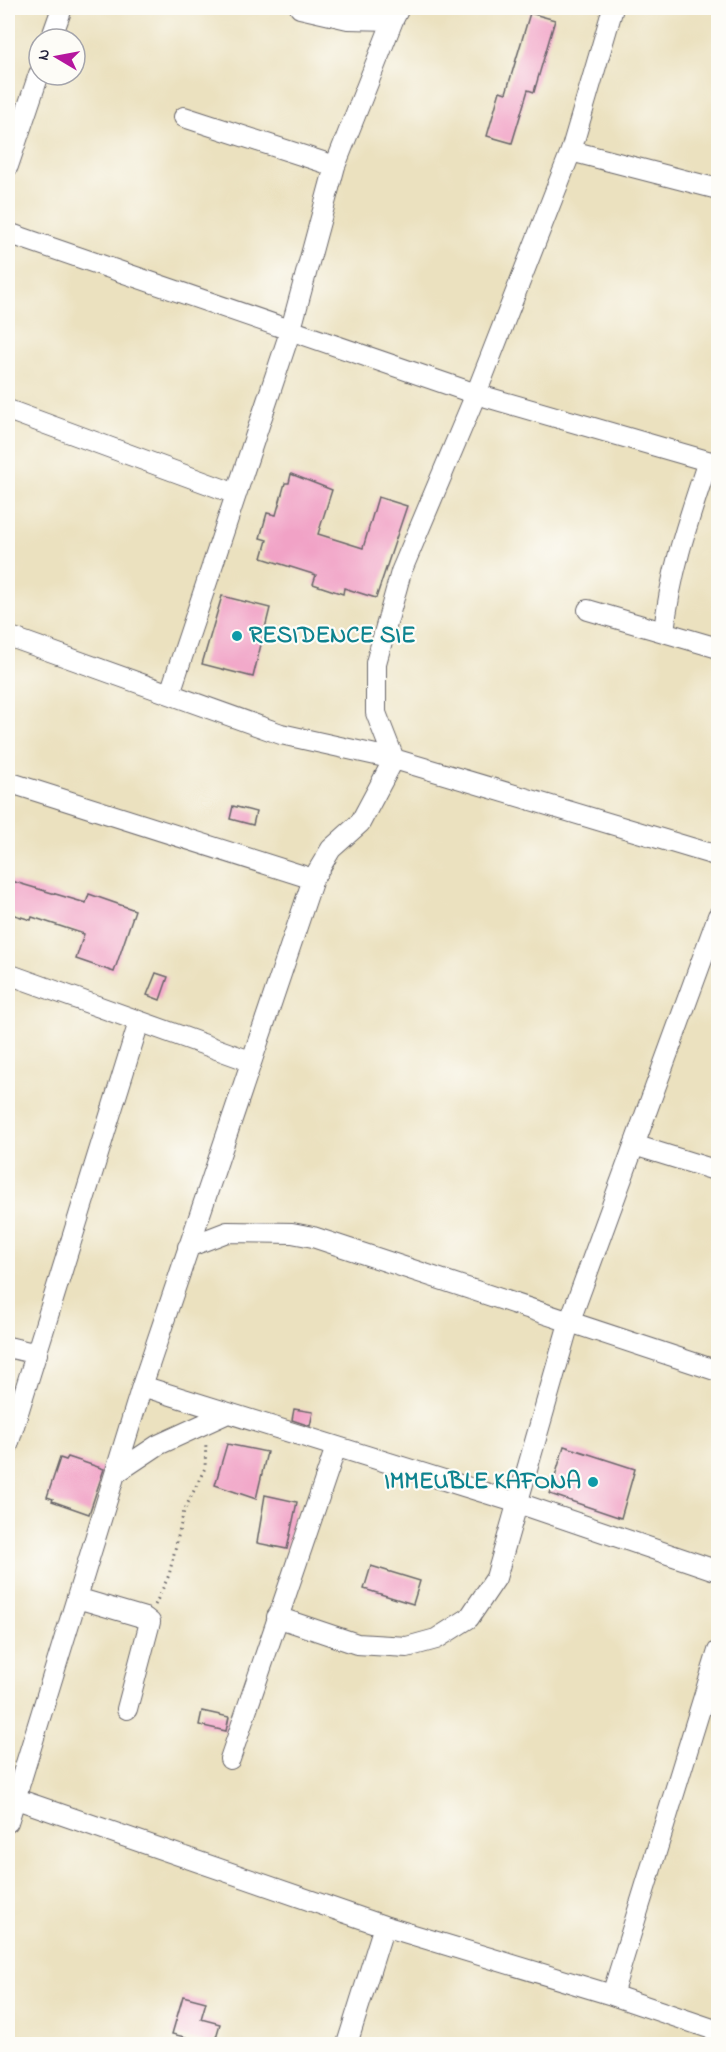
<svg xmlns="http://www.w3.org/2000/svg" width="726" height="2052" viewBox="0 0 726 2052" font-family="'Indie Flower',sans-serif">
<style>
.building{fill:#f1a2c6}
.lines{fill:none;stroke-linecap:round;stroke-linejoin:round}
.minor-casing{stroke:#686569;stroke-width:22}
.path{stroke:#686569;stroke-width:3;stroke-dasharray:1.5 4.5;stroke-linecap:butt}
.minor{stroke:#fff;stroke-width:20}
.culture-dot{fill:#0f9aa8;stroke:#fdfcf7;stroke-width:2}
.labels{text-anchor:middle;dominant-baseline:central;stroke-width:4.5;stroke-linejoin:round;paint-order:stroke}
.culture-label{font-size:24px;font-weight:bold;fill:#0d838f;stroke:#fdfcf7;text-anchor:start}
</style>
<rect width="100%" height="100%" fill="#fdfcf7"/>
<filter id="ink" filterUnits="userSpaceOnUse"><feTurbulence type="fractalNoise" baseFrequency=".0167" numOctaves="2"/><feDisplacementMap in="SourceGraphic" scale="12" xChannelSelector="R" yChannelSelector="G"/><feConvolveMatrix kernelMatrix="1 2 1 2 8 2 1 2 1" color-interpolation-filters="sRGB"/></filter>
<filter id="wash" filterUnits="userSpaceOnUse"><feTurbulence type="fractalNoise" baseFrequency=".008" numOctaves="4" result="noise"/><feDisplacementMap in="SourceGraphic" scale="24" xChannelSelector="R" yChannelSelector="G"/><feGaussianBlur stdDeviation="1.35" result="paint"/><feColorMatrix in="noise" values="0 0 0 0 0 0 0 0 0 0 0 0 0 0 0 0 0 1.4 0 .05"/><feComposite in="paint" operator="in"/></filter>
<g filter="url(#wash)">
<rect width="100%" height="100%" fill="#ebe1bf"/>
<g id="blocks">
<path class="building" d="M 530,13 L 555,20 L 534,92 L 528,90 L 512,143 L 487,136 L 500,91 L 506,93 Z
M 291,474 L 332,490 L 318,534 L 363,548 L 378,497 L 407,506 L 376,598 L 344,588 L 343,594 L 313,584 L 316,575 L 262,558 L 267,540 L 260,538 L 267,513 L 276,515 L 285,483 L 289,483 Z
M 222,596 L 270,608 L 253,677 L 202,664 Z
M 233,806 L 256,812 L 253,825 L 230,819 Z
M 8,880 L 86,903 L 89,894 L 135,910 L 114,972 L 76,959 L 84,934 L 32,917 L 31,920 L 8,913 Z
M 156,973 L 168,977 L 160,1000 L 147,995 Z
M 294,1409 L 313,1412 L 310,1426 L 292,1420 Z
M 227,1444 L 267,1452 L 256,1499 L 215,1485 Z
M 564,1446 L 635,1469 L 621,1518 L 550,1494 Z
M 68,1457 L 104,1469 L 89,1514 L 52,1501 L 53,1499 L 47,1497 L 60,1458 L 66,1460 Z
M 265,1495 L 297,1502 L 287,1549 L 257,1543 Z
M 371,1566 L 420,1581 L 413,1604 L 364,1589 Z
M 202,1711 L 229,1717 L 226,1731 L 199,1725 Z
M 183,1996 L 206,2002 L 201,2019 L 220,2024 L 214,2044 L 172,2034 Z"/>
</g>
</g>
<g filter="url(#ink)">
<use href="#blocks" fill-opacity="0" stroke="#686569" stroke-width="1.5"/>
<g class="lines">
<defs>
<path id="minor" d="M 300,8 L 348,19 L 393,20 L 398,10
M 51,39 L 62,8
M 184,117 L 335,166
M 571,151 L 718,189
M 8,166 L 39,74
M 8,233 L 476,394 L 718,464
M 8,410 L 236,494
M 588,610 L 718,648
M 664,632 C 670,572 689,518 708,461
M 8,636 L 281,734 L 394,759 L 718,856
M 170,693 L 291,329 L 335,166 L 393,20
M 8,782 L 313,879
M 8,974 L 250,1061
M 634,1145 L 718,1171
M 188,1247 L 227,1232 L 292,1233 L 313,1237 L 718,1371
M 8,1347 L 37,1354
M 142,1386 L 518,1503 L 718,1571
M 8,1445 L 139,1022
M 116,1473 L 158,1445 L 228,1413
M 77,1598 L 145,1618 L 150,1622 L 127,1709
M 277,1617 L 357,1644 L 407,1647 L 436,1639 L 469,1618 L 496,1578 L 569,1323 L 718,916
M 230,1759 L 336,1447
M 8,1796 L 384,1926 L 612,1995 L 718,2031
M 8,1822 L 142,1386 L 313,879 L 331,849 L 360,823 L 394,759 L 376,713 L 376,663 L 401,572 L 476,394 L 571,151 L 613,8
M 612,1995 L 718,1651
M 347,2044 L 384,1926"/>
</defs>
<use href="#minor" class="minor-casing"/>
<path class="path" d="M 155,1605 L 169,1575 L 184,1511 L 205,1468 L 206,1442"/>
<use href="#minor" class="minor"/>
</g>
</g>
<g class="culture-dot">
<circle cx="237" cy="636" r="6"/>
<circle cx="593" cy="1482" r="6"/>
</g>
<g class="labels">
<g class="culture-label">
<text x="249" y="636">RESIDENCE SIE</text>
<text x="581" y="1482" text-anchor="end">IMMEUBLE KAFONA</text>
</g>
</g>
<rect width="726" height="2052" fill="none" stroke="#fdfcf7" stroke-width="30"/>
<g transform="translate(57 57) rotate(280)"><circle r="28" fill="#fdfcf7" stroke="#a5a5ac" stroke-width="1.5"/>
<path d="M0-4.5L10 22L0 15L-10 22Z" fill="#b5179e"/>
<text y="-9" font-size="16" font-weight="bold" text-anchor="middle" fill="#22223b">N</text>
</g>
</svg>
